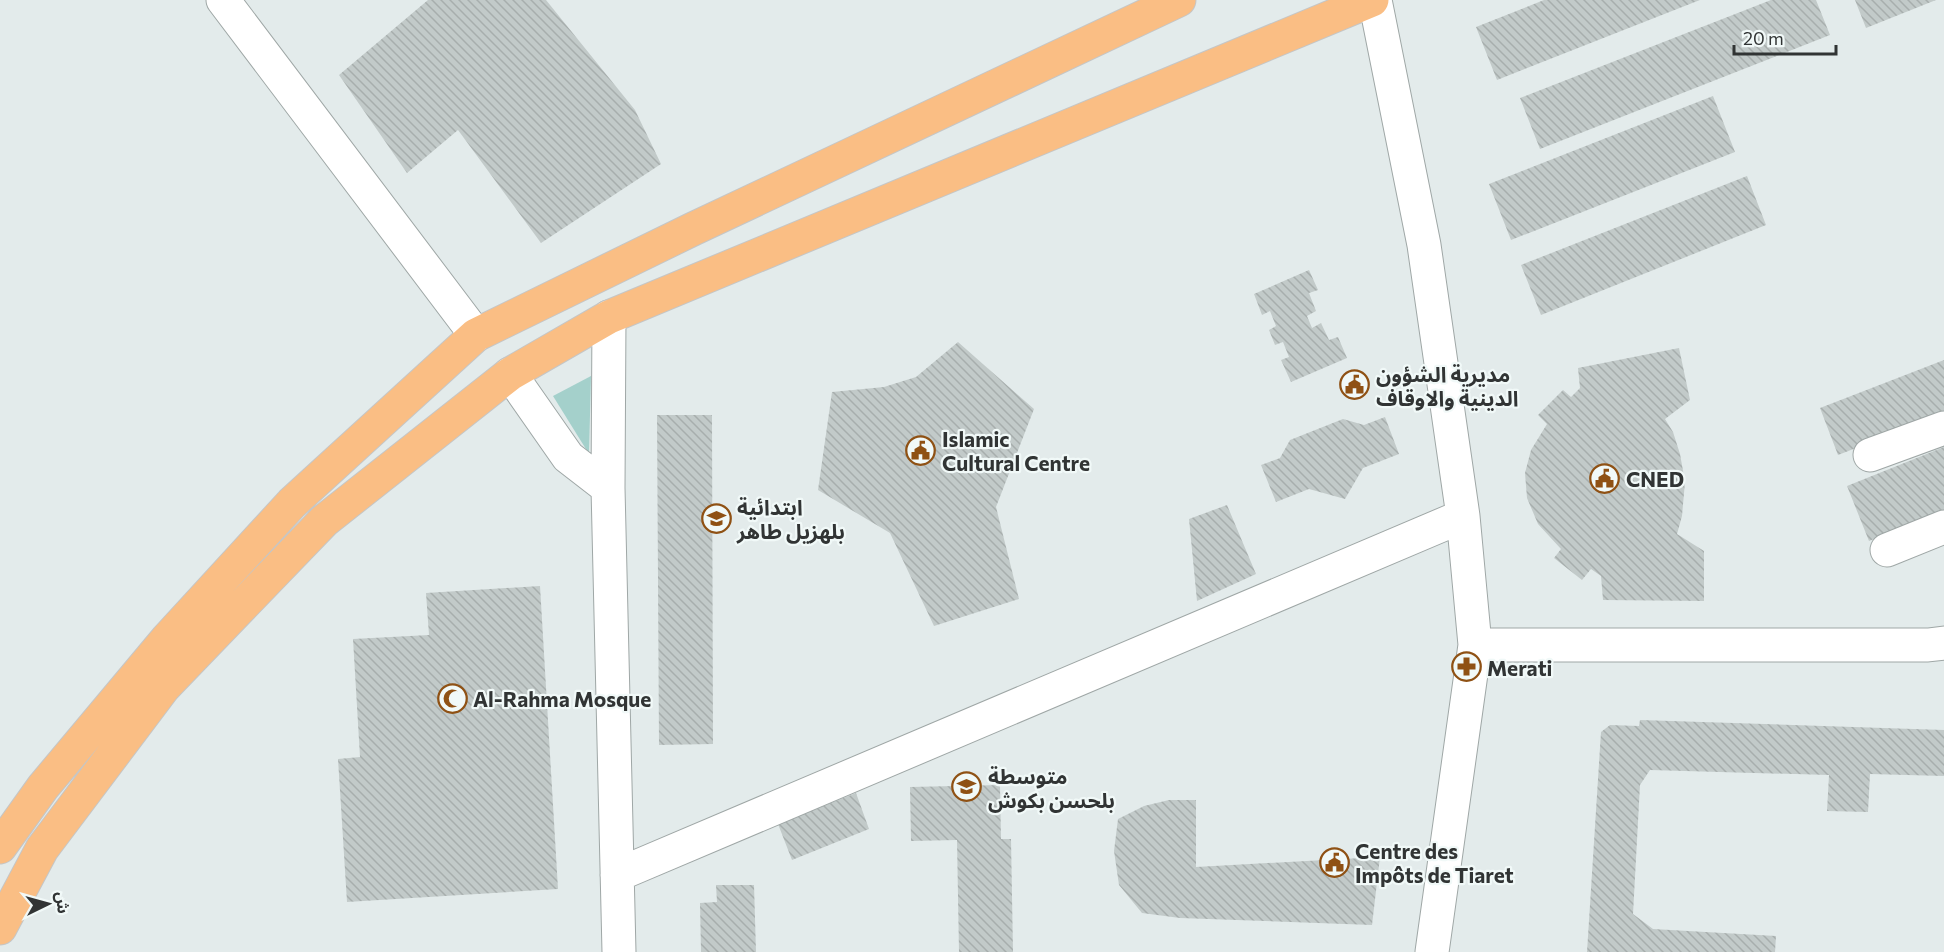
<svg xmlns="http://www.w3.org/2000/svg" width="1944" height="952" viewBox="0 0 1944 952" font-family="Commissioner,'Noto Sans Arabic',sans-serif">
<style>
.grass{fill:#a4d0cb}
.building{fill:url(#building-back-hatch)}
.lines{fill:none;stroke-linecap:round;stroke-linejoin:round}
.minor-casing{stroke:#9fa7a6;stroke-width:35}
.major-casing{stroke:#c5c6c6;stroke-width:35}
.minor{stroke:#fff;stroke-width:33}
.major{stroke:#fabe84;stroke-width:33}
.labels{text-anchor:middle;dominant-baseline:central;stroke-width:4.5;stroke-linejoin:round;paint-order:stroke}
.poi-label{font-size:21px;font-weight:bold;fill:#313434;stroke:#f1f9f8;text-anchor:start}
</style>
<defs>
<pattern id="building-back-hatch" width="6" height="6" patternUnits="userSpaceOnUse" patternTransform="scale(1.5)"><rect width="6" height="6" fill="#c2cac9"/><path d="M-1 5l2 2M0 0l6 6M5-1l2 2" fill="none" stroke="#a7aead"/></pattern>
</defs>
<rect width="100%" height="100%" fill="#e3ebeb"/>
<path class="grass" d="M 591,376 L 589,454 L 553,396 Z"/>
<path class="building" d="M 428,0 L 546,0 L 635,110 L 661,164 L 541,243 L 458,130 L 407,173 L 339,75 Z
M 1544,0 L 1700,0 L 1497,80 L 1476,27 Z
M 1771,0 L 1816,0 L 1830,35 L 1540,149 L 1520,98 Z
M 1855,0 L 1936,0 L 1866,28 Z
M 1713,96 L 1735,152 L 1511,240 L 1489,184 Z
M 1747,176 L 1766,225 L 1541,315 L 1521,265 Z
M 1309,270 L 1318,290 L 1309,293 L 1316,311 L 1307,316 L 1312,328 L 1321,323 L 1329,340 L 1338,337 L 1347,358 L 1291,382 L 1281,360 L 1289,357 L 1283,342 L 1275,345 L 1269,330 L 1276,326 L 1270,311 L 1262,315 L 1254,294 Z
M 958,342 L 1034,409 L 996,507 L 1019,599 L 934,626 L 890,533 L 818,490 L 832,392 L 884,387 L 916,377 Z
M 1679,348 L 1690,400 L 1665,419 L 1673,432 L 1680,454 L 1685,482 L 1682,516 L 1677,534 L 1704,551 L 1704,601 L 1603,600 L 1601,576 L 1591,569 L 1582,580 L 1554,558 L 1561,549 L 1538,524 L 1527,498 L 1525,473 L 1531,450 L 1547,424 L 1538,415 L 1563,390 L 1571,397 L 1580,388 L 1578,368 Z
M 1944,360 L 1944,414 L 1838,455 L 1820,408 Z
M 657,415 L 712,415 L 713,744 L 659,745 Z
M 1385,417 L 1399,454 L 1363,468 L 1345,499 L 1309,489 L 1276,502 L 1261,465 L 1280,458 L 1290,440 L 1343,419 L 1364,425 Z
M 1944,447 L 1944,512 L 1869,541 L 1847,486 Z
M 1227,505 L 1256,574 L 1197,601 L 1189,519 Z
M 540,586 L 558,889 L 347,902 L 338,759 L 360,757 L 353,639 L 429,635 L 426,593 Z
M 1640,720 L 1944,730 L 1944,776 L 1870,774 L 1868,812 L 1827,811 L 1829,775 L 1650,770 L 1640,785 L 1633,914 L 1653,929 L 1776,936 L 1775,952 L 1587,952 L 1601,732 L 1610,725 L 1639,726 Z
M 1000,785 L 1001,839 L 1011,839 L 1013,952 L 959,952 L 957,840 L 911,841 L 910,787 Z
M 856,793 L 869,829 L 792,860 L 778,824 Z
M 1169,800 L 1196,800 L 1196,867 L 1380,857 L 1372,925 L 1180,918 L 1142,913 L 1119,885 L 1114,851 L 1118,819 L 1144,806 Z
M 716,885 L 754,885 L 756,952 L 701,952 L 700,903 L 717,902 Z"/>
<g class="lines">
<defs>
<path id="minor" d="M 223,0 L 476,335
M 1375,0 L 1424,245 L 1463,516 L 1475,645 L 1432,952
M 609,317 L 608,488 L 619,952
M 510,374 L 568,457 L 608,488
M 1870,455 L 1944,428
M 1887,550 L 1944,527
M 1475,645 L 1928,645 L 1944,643
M 617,875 L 1463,516"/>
<path id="major" d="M 0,847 L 43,787 L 167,639 L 292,503 L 476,335 L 693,229 L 1179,0
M 0,928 L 42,849 L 164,687 L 324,521 L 510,374 L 609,317 L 1372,0"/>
</defs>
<use href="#minor" class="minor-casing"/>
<use href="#major" class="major-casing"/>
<use href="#minor" class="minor"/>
<use href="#major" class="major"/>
</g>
<defs>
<symbol id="civic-ring" viewBox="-11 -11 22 22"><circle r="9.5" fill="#f1f9f8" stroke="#8f5114" stroke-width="1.5"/><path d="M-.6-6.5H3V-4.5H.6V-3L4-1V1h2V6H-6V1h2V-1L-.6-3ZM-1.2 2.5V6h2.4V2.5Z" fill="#8f5114"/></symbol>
<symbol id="school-ring" viewBox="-11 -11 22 22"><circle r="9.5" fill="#f1f9f8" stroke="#8f5114" stroke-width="1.5"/><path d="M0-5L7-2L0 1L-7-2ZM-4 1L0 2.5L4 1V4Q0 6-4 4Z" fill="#8f5114"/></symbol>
<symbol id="pharmacy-ring" viewBox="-11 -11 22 22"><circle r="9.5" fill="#f1f9f8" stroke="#8f5114" stroke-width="1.5"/><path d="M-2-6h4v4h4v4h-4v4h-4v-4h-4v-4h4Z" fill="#8f5114"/></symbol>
<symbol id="mosque-ring" viewBox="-11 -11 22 22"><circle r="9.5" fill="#f1f9f8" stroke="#8f5114" stroke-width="1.5"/><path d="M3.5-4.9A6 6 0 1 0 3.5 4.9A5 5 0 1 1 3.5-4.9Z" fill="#8f5114"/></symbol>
</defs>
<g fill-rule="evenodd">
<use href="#civic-ring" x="1338" y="368" width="33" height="33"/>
<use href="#civic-ring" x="904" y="434" width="33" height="33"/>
<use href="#civic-ring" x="1588" y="462" width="33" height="33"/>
<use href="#school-ring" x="700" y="502" width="33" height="33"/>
<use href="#pharmacy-ring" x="1450" y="650" width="33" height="33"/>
<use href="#mosque-ring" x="436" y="682" width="33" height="33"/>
<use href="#school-ring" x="950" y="770" width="33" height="33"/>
<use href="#civic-ring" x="1318" y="846" width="33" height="33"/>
</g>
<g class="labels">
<g class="poi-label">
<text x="1376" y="373">مديرية الشؤون<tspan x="1376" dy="24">الدينية والاوقاف</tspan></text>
<text x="942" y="438">Islamic<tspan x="942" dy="24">Cultural Centre</tspan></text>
<text x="1626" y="478">CNED</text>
<text x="737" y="506">ابتدائية<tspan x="737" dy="24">بلهزيل طاهر</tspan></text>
<text x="1487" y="667">Merati</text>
<text x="473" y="698">Al-Rahma Mosque</text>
<text x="988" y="775">متوسطة<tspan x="988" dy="24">بلحسن بكوش</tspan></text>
<text x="1355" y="850">Centre des<tspan x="1355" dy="24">Impôts de Tiaret</tspan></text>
</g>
</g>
<g transform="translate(48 904) rotate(85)" stroke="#f1f9f8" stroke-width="4.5" paint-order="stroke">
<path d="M0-4.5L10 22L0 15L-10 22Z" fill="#313434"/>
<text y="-9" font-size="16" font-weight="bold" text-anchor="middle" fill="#313434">ش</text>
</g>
<path d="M1734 45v9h102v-9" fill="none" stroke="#313434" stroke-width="3"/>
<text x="1743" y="45" font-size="18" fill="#313434" stroke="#f1f9f8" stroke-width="4.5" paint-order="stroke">20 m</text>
</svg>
